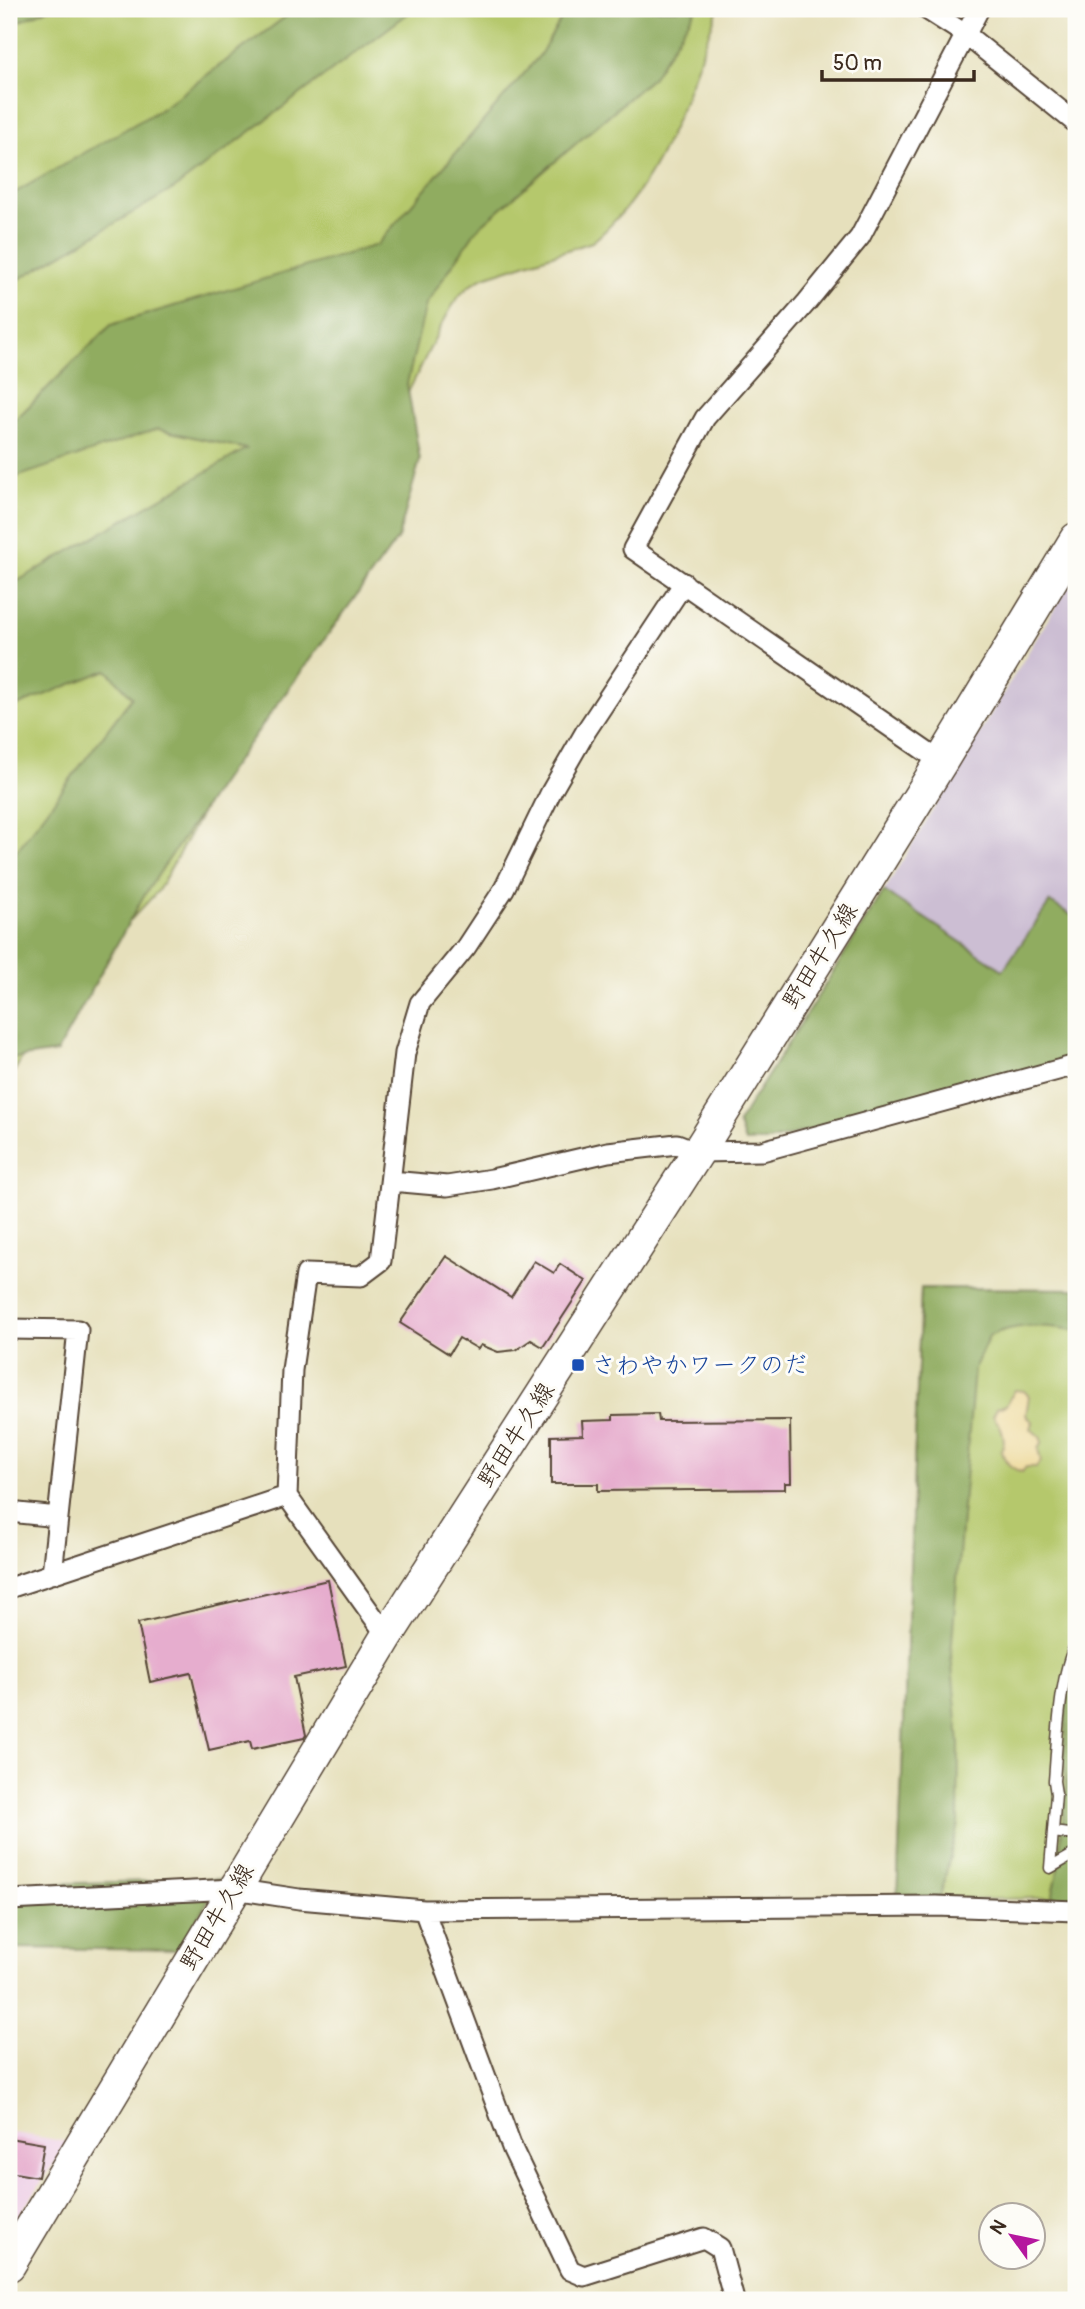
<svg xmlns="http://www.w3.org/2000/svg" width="1085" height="2309" viewBox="0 0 1085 2309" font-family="Pangolin,'Klee One',sans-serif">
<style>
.built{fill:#eed0e7}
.industrial{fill:#ccbed3}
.green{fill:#b5c86c;stroke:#787945;stroke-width:2}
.forest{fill:#90ac60;stroke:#666b3f;stroke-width:2}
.sand{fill:#eeda9e;stroke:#94825e;stroke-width:2}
.building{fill:#e6adce}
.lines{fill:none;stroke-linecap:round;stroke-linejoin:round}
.service-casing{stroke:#554536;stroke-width:13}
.minor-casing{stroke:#554536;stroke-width:23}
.primary-casing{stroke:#554536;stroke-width:35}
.service{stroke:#fff;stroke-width:10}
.minor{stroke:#fff;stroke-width:19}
.primary{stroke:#fff;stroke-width:32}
.transit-dot{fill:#1a4fb4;stroke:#fdfcf7;stroke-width:2.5}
.labels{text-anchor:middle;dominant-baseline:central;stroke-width:6;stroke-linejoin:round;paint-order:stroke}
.street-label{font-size:24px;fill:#3b2a1e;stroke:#fdfcf7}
.transit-label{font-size:24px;fill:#164399;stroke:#fdfcf7;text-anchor:start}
</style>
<rect width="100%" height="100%" fill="#fdfcf7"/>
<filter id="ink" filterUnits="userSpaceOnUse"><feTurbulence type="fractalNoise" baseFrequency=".0143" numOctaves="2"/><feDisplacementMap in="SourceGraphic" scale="14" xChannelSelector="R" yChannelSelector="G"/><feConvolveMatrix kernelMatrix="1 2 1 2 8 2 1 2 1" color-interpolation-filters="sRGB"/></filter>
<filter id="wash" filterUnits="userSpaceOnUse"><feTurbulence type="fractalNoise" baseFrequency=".00686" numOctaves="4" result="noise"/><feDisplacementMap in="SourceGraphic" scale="28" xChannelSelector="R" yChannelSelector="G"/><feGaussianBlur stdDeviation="1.57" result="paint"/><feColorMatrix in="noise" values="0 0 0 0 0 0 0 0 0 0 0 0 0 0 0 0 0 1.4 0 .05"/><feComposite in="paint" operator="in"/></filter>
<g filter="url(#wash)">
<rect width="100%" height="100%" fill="#e6e0bc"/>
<path class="built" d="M 9,2132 L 69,2142 L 9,2230 Z"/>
<path class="industrial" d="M 1076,573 L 1076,918 L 1050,902 L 1003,970 L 884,891 Z"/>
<path class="green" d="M 9,9 L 718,9 C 691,77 674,149 626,208 C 615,220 606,232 592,242 L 484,277 C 459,289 453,305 440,328 L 325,560 L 235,753 L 158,891 L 80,974 L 28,1048 L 9,1080 Z
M 921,1288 L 1076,1289 L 1076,1897 L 897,1902 Z"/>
<path class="forest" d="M 9,9 L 48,9 L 9,26 Z
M 296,9 L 414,9 L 175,188 L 9,285 L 9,196 L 161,109 Z
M 567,9 L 696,9 L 653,77 L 477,229 L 426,304 L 407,384 L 420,460 L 398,538 L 229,771 L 143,897 L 57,1052 L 9,1059 L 9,861 L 132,697 L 107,670 L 9,709 L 9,586 L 246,449 L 157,429 L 14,478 L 9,474 L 9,426 L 111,325 L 377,245 L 540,55 Z
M 884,891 L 1003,970 L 1050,902 L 1076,918 L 1076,1059 L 769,1141 L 745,1142 L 738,1123 Z
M 921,1288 L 1076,1289 L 1076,1330 C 1045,1326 1018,1322 989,1336 L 974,1369 L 951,1654 L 959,1743 L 958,1825 L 939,1901 L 897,1902 Z
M 1073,1677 L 1076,1679 L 1076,1897 L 1052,1898 L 1058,1872 L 1066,1790 L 1064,1755 L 1068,1681 Z
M 222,1879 L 177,1950 L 9,1948 L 9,1885 Z"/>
<path class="sand" d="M 1015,1390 L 1024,1391 L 1029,1396 L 1026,1415 L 1033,1422 L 1031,1429 L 1040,1437 L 1042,1442 L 1038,1449 L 1041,1461 L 1036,1467 L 1026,1467 L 1022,1472 C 1009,1468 1006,1462 1001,1451 C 1008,1439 1001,1426 993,1416 L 997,1408 L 1006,1405 Z"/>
<g id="blocks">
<path class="building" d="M 446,1256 L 511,1297 L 534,1261 L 554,1273 L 560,1264 L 586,1281 L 543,1347 L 531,1340 L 516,1350 L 498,1352 L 481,1345 L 478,1349 L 459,1338 L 449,1354 L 400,1323 Z
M 658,1414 L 659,1421 L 790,1420 L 791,1483 L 785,1483 L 785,1489 L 598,1491 L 598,1484 L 551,1484 L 551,1436 L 583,1435 L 582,1421 L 613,1420 L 613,1415 Z
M 328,1580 L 346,1666 L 294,1677 L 306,1735 L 304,1738 L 252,1749 L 250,1741 L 209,1750 L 191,1673 L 150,1682 L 138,1623 Z
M 9,2138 L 44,2144 L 38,2177 L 9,2172 Z"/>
</g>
</g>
<g filter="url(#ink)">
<use href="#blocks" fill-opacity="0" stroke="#554536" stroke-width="2"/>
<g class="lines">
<defs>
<path id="service" d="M 1076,1644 C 1059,1673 1057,1746 1054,1781 L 1056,1794 L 1050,1868 L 1076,1853
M 1053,1832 L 1076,1835"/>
<path id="minor" d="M 926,9 L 965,34 L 1076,123
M 941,762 L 633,549 L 705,418 L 807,302 L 860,237 L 979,9
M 391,1181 L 447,1186 L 492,1179 L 608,1152 L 677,1144 L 698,1152 L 762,1151 L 1076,1065
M 9,1329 L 78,1330 L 52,1574
M 9,1512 L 58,1517
M 9,1588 L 287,1496
M 387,1636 L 287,1496 L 292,1370 L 306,1274 L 361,1276 L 381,1261 L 405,1053 L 420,1003 L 466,947 L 504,889 L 551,792 L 586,731 L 684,583
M 9,1900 L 234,1889 L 299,1899 L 424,1910 L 936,1906 L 1076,1911
M 424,1910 L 513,2150 L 570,2270 L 584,2276 L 704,2238 L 720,2248 L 734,2300"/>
<path id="primary" d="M 9,2265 L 387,1636 L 698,1152 L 941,762 L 1076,539"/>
</defs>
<use href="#service" class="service-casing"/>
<use href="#minor" class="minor-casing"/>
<use href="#primary" class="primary-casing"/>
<use href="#service" class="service"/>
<use href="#minor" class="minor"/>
<use href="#primary" class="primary"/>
</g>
</g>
<rect class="transit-dot" x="571" y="1358" width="14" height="14" rx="3.5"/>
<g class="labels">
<g class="street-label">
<text transform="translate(820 956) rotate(-58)">野田牛久線</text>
<text transform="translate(516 1435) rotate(-57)">野田牛久線</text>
<text transform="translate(217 1917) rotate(-59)">野田牛久線</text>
</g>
<g class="transit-label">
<text x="592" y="1365">さわやかワークのだ</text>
</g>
</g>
<rect width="1085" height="2309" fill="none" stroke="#fdfcf7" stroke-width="35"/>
<g transform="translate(1012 2236) rotate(303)"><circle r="33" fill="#fdfcf7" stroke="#afa8a0" stroke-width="2"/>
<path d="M0-5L12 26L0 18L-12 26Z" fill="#b5179e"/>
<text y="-10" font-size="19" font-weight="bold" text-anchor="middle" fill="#3b2a1e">N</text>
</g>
<path d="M822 70v10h152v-10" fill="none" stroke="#3b2a1e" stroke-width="3.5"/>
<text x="833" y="70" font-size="21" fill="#3b2a1e" stroke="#fdfcf7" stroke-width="5" paint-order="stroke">50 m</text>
</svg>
